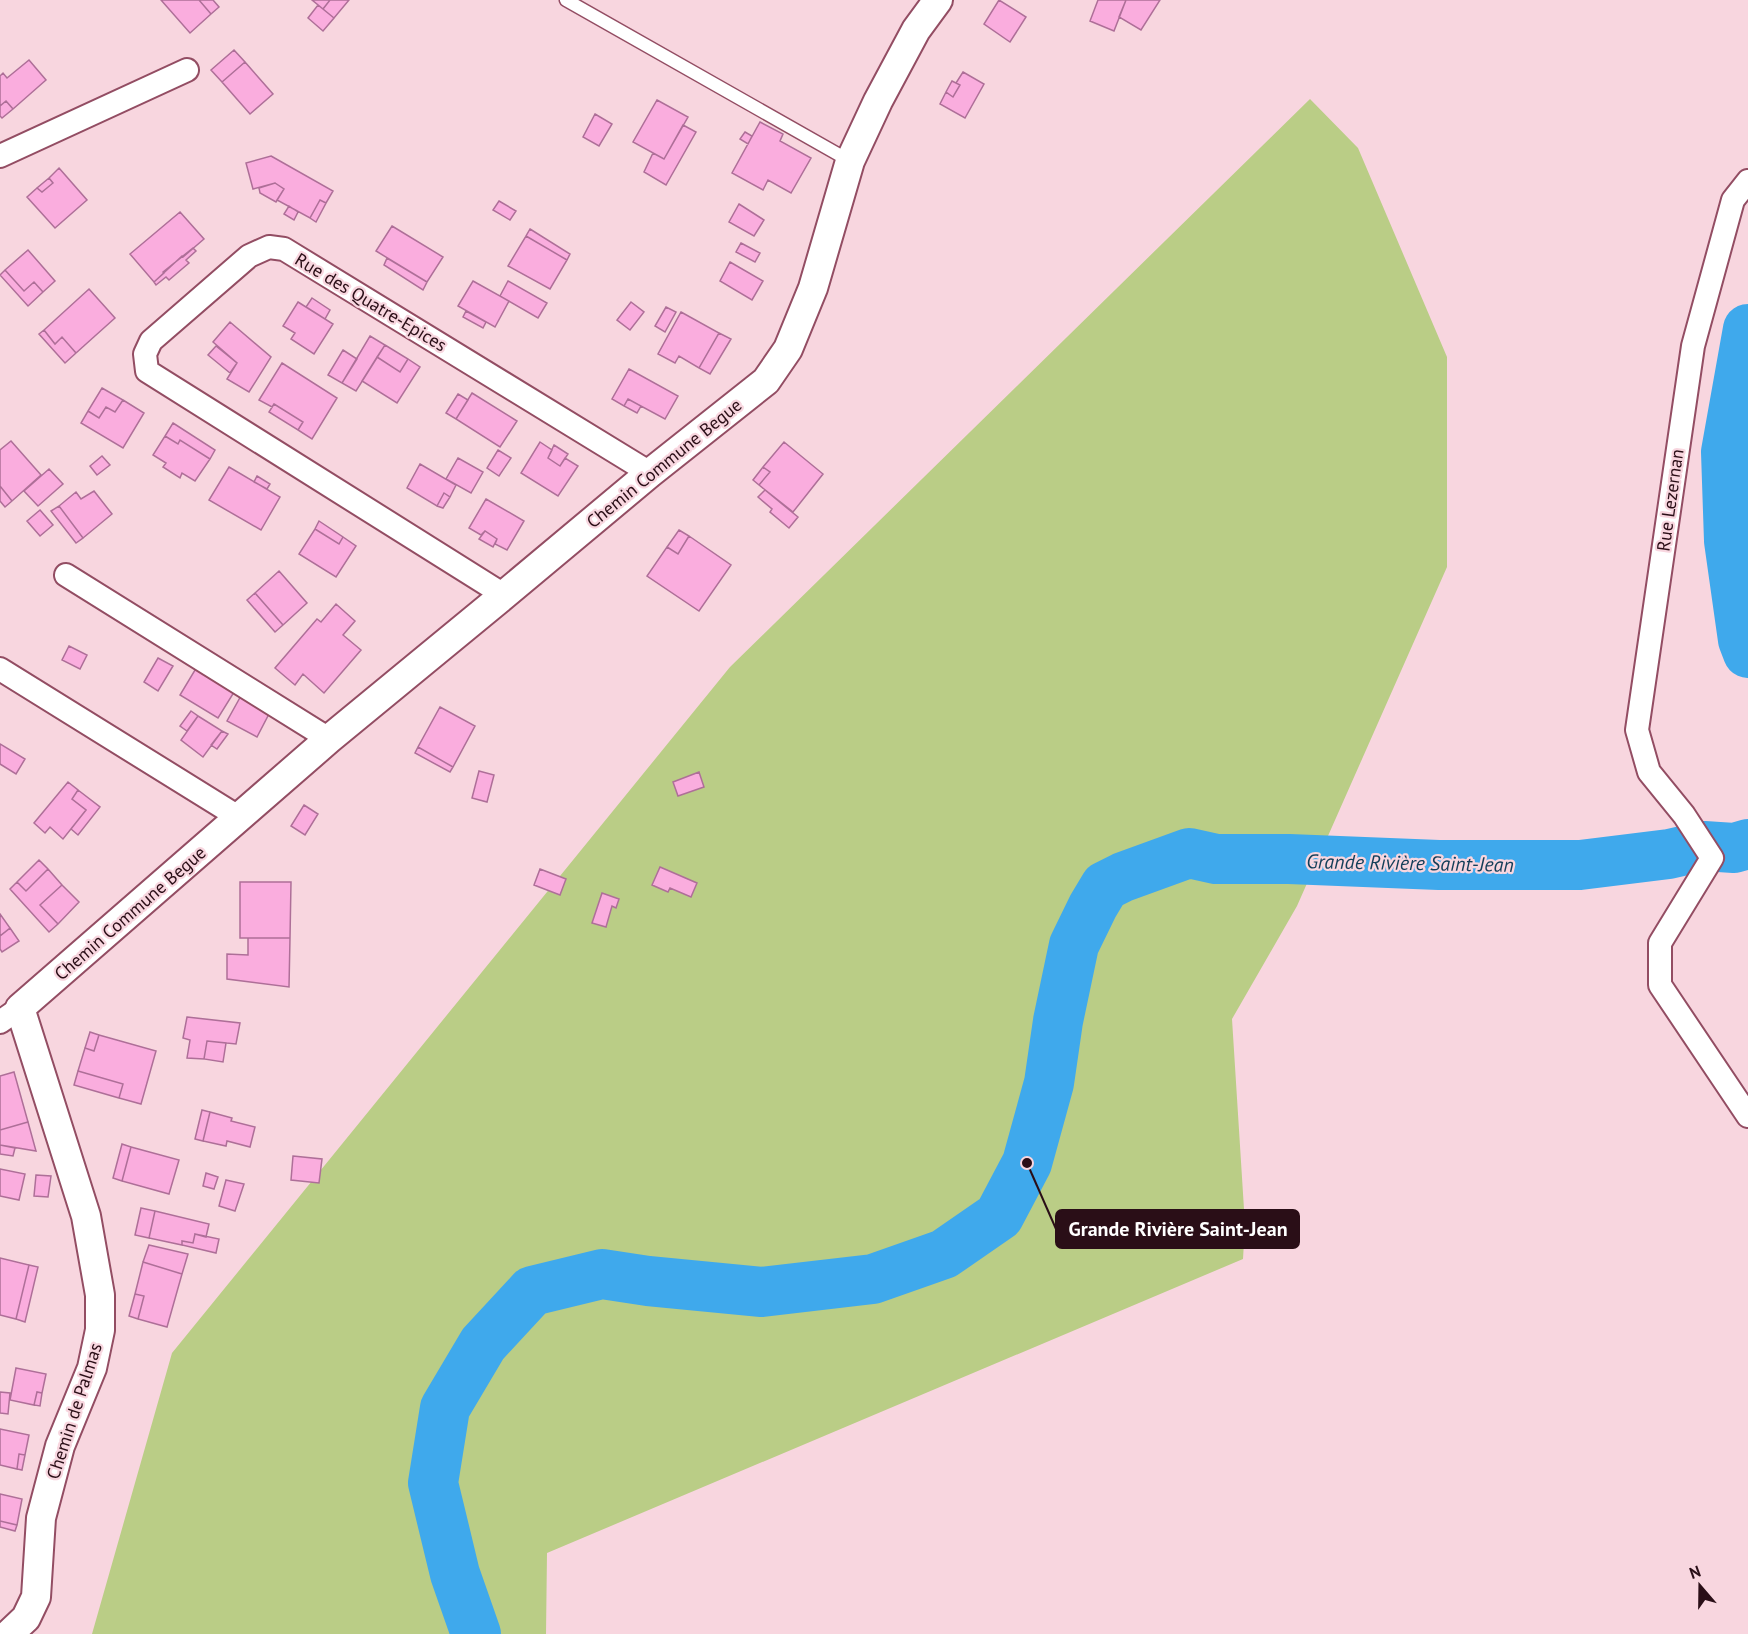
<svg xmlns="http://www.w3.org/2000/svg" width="1748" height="1634" viewBox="0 0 1748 1634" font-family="'PT Sans',sans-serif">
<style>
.green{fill:#bacd86}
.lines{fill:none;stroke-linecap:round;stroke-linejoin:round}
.river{stroke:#3fa9ec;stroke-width:50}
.building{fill:#faadde;stroke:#ae6f98;stroke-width:1.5}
.service-casing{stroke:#934d63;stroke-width:15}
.minor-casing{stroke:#934d63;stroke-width:26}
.tertiary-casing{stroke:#934d63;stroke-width:32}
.service{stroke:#fff;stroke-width:12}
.minor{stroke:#fff;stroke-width:22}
.tertiary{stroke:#fff;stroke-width:28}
.labels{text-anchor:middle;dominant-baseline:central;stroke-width:4.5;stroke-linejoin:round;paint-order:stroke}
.street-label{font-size:18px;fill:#2a0e17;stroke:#f8d6df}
.water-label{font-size:20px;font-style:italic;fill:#133e59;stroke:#f8d6df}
.leader{fill:none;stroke:#2a0e17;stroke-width:2}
.callout-dot{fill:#2a0e17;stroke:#f8d6df;stroke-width:2}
.callout{fill:#2a0e17;stroke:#2a0e17;stroke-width:2}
.callout-label{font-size:20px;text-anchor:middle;font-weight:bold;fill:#fff}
</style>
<rect width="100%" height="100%" fill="#f8d6df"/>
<path class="green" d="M 1310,99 L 1358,148 L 1447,357 L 1447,567 L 1297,906 L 1232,1019 L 1245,1225 L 1243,1259 L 547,1553 L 546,1634 L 92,1634 L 172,1353 L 730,667 Z"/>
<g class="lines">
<path class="river" d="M 1748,329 L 1726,452 L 1729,541 L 1743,640 L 1748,653
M 476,1634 L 455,1574 L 433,1483 L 445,1408 L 483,1344 L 532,1291 L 602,1274 L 648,1281 L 762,1292 L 873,1279 L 944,1254 L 999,1216 L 1027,1163 L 1049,1083 L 1058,1021 L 1074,945 L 1093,906 L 1105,886 L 1123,877 L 1189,853 L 1216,859 L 1289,859 L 1439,865 L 1580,865 L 1669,854 L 1704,846 L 1734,848 L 1748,844"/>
</g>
<path class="building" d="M 161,0 L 199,0 L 211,14 L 190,33 Z
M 199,0 L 213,0 L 219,7 L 211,14 Z
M 312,0 L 330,0 L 323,9 Z
M 330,0 L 349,0 L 334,18 L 323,9 Z
M 999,0 L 1026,17 L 1010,42 L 984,24 Z
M 1098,0 L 1126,0 L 1114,31 L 1090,21 Z
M 1126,0 L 1160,0 L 1141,30 L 1119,17 Z
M 318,5 L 334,18 L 323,31 L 308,18 Z
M 234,50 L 245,62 L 222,82 L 211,70 Z
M 29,60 L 46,80 L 13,109 L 6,101 L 0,106 L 0,76 L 3,73 L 7,78 Z
M 245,62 L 273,94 L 250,114 L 222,82 Z
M 963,72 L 984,84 L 965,118 L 940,104 L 946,92 L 953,97 L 960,85 L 956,83 Z
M 952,81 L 960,85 L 953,97 L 946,92 Z
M 657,100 L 688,117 L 664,159 L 633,142 Z
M 6,101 L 13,109 L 2,118 L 0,116 L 0,106 Z
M 595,114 L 612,124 L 599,146 L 583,137 Z
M 760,122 L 783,134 L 780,141 L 811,158 L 791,193 L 768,180 L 763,190 L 732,173 Z
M 683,125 L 696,132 L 666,185 L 644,172 L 653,153 L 664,159 Z
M 745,132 L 752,136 L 748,144 L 740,139 Z
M 271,156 L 333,191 L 326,203 L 320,200 L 310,218 L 277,200 L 284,189 L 275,183 L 253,189 L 246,163 Z
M 59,168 L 87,200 L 55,228 L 27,197 L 37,188 L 42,192 L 53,183 L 49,178 Z
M 49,178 L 53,183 L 42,192 L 37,188 Z
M 275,183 L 284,189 L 276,202 L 260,193 L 259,188 Z
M 320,200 L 326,203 L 316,222 L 310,218 Z
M 499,201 L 516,211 L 510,220 L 493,210 Z
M 739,204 L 764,220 L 754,236 L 729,222 Z
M 289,206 L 298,212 L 294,220 L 284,214 Z
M 180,212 L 204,239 L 183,257 L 182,256 L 154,282 L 130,254 Z
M 392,226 L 443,257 L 427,282 L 376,251 Z
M 530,229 L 570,254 L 567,260 L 526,236 Z
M 526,236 L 567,260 L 550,289 L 508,266 Z
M 741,243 L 760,253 L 755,262 L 736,252 Z
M 193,248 L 196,251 L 186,260 L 189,263 L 169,280 L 166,277 L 156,285 L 154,282 L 164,273 L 163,272 Z
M 28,250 L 55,281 L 43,292 L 34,282 L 24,291 L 5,270 Z
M 387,258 L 427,282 L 423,290 L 384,265 Z
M 730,262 L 763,281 L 752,300 L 720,281 Z
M 5,270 L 24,291 L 34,282 L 43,292 L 28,306 L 0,275 Z
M 473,281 L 509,301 L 495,327 L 458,306 Z
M 508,281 L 547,303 L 538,318 L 500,296 Z
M 89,289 L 115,318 L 76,353 L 62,337 L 55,344 L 44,330 Z
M 312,298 L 330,310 L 325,319 L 306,307 Z
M 298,302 L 333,324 L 314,354 L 291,339 L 295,333 L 283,326 Z
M 631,302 L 644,312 L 630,330 L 617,320 Z
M 666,307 L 676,312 L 665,332 L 655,326 Z
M 466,311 L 486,322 L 483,328 L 463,317 Z
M 681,312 L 719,333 L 699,368 L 679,356 L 675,363 L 658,354 Z
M 230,322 L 271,357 L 249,392 L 227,379 L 237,363 L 213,342 Z
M 44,330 L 55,344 L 62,337 L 76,353 L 65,363 L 39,334 Z
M 719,333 L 731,339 L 710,374 L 699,368 Z
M 370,336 L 385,345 L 356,391 L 342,383 Z
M 385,345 L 408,359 L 400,372 L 377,357 Z
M 216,346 L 237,363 L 230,373 L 208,355 Z
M 343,350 L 357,359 L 342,383 L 328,375 Z
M 377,357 L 400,372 L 408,359 L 420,367 L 397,403 L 362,381 Z
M 282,363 L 337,398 L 312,439 L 298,430 L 303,422 L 274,404 L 272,407 L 259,400 Z
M 629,369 L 678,396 L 665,419 L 628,399 L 624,406 L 612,399 Z
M 102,388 L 123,400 L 115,412 L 106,407 L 99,418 L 88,411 Z
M 472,393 L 517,421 L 500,447 L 456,419 Z
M 458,394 L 468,400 L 456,419 L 446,413 Z
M 628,399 L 641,406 L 637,413 L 624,406 Z
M 123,400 L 144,413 L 123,448 L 81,423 L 88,411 L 99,418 L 106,407 L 115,412 Z
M 274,404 L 303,422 L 298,430 L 269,412 Z
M 173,423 L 215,450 L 210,459 L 180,440 L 178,444 L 165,436 Z
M 165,436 L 178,444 L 180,440 L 210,459 L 195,481 L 182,473 L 180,478 L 163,467 L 166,463 L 153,455 Z
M 11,441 L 41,475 L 12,501 L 0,486 L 0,450 Z
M 540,442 L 552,450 L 548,458 L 560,466 L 565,458 L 578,466 L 558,496 L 521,473 Z
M 784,442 L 823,474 L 793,512 L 759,485 L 770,472 L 763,467 Z
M 554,445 L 568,454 L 560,466 L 548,458 Z
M 498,450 L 511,458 L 499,476 L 487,468 Z
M 102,456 L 110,465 L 97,475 L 90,466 Z
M 458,458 L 483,472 L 471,493 L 446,479 Z
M 420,464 L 456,485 L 450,497 L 444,493 L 437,506 L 407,488 Z
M 229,467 L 280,497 L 261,530 L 209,500 Z
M 763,467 L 770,472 L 759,485 L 753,480 Z
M 49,469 L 63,484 L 38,506 L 24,491 Z
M 257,476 L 270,484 L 267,489 L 254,482 Z
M 0,486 L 12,501 L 5,507 L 0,501 Z
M 765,490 L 798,517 L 789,528 L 770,512 L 772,509 L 758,497 Z
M 94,491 L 112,514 L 83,538 L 59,506 L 76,492 L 81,499 Z
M 444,493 L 450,497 L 443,508 L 437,506 Z
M 486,499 L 524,521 L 507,550 L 495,544 L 497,539 L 485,531 L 481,535 L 469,528 Z
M 59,506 L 83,538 L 76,543 L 51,511 Z
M 40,510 L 53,525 L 40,536 L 27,521 Z
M 319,521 L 343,537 L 339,544 L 315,529 Z
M 315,529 L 339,544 L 343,537 L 356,546 L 336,577 L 299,554 Z
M 679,530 L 689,536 L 678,554 L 667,547 Z
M 485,531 L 497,539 L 493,547 L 479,539 Z
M 689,536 L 731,565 L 699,611 L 647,576 L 667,547 L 678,554 Z
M 279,571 L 307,603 L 283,625 L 255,593 Z
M 255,593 L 283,625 L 275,632 L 247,600 Z
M 336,604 L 355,621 L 343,635 L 361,650 L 324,693 L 303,674 L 295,685 L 275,668 L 317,619 L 321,622 Z
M 69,646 L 87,655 L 80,669 L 62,660 Z
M 158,658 L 173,666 L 158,691 L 144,682 Z
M 198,665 L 236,689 L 218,718 L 180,695 Z
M 242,694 L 271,710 L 257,737 L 227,721 Z
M 440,707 L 475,726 L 453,767 L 418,747 Z
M 191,711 L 198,716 L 187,731 L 180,726 Z
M 198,716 L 222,731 L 203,757 L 181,740 Z
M 222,731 L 228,734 L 217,749 L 211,745 Z
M 0,744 L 25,759 L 16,774 L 0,764 Z
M 418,747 L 453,767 L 450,772 L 415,753 Z
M 479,771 L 494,775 L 487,802 L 472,798 Z
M 699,772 L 704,787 L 678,796 L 673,782 Z
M 68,782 L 78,790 L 72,799 L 86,810 L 63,839 L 50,827 L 45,833 L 34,823 Z
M 78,790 L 100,807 L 78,835 L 71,829 L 86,810 L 72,799 Z
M 304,805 L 318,814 L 305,835 L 291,826 Z
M 39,860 L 48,869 L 26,891 L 17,882 Z
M 660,867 L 697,883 L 691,897 L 670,888 L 668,892 L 652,885 Z
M 48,869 L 62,885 L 40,905 L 58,924 L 49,932 L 10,889 L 17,882 L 26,891 Z
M 540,869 L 566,879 L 560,895 L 534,885 Z
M 240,882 L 291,882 L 290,938 L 240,938 Z
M 62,885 L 79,902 L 58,924 L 40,905 Z
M 602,893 L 619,899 L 616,908 L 612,906 L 606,927 L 592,923 Z
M 0,914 L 10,928 L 0,936 Z
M 10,928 L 19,941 L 2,952 L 0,949 L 0,936 Z
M 248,938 L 290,938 L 289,987 L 227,979 L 227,954 L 248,955 Z
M 187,1017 L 240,1023 L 236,1044 L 207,1041 L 204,1059 L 187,1058 L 190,1040 L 183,1038 Z
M 90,1032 L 99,1035 L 94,1051 L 85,1048 Z
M 99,1035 L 156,1051 L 141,1104 L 119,1098 L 123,1084 L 78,1071 L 85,1048 L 94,1051 Z
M 207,1041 L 226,1043 L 223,1062 L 204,1059 Z
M 78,1071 L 123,1084 L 119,1098 L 74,1085 Z
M 14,1072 L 28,1122 L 0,1130 L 0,1076 Z
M 202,1110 L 210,1112 L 203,1141 L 195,1139 Z
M 210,1112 L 232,1118 L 231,1121 L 255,1127 L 250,1147 L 227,1141 L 226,1146 L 203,1141 Z
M 28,1122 L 36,1151 L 0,1145 L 0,1130 Z
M 122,1144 L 131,1147 L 122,1181 L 113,1178 Z
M 0,1145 L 15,1148 L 13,1156 L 0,1154 Z
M 131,1147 L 179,1160 L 169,1194 L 122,1181 Z
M 293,1156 L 322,1159 L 319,1183 L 291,1180 Z
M 0,1169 L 25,1174 L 19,1200 L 0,1196 Z
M 206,1173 L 218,1177 L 214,1189 L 203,1186 Z
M 36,1175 L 51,1176 L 48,1197 L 34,1196 Z
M 226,1180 L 244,1184 L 235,1211 L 219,1206 Z
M 141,1208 L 155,1211 L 149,1238 L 135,1235 Z
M 155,1211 L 209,1224 L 206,1237 L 195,1234 L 193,1243 L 182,1241 L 182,1245 L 149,1238 Z
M 195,1234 L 219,1239 L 216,1253 L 182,1245 L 182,1241 L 193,1243 Z
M 149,1245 L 188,1254 L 182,1274 L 143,1262 Z
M 0,1258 L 29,1265 L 16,1319 L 0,1315 Z
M 143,1262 L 182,1274 L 167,1327 L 138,1319 L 144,1296 L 135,1294 Z
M 29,1265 L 38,1267 L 25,1322 L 16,1319 Z
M 135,1294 L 144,1296 L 138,1319 L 129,1316 Z
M 16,1368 L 46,1374 L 42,1393 L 37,1392 L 34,1405 L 10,1400 Z
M 0,1392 L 10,1393 L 8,1414 L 0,1413 Z
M 37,1392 L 42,1393 L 40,1406 L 34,1405 Z
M 0,1429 L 29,1435 L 25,1455 L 19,1454 L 17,1469 L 0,1465 Z
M 19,1454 L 25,1455 L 22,1470 L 17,1469 Z
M 0,1494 L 22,1499 L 17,1525 L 0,1521 Z
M 0,1521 L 17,1525 L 15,1531 L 0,1527 Z"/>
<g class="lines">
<defs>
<path id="service" d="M 566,0 L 850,161"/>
<path id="minor" d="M 0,156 L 187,70
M 1748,181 L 1733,200 L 1693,346 L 1637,730 L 1649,772 L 1684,815 L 1712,858 L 1660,943 L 1660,985 L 1748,1116
M 66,575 L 329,739
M 504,595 L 147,371 L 145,354 L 151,341 L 249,256 L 269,247 L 284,249 L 650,473
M 0,669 L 240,818
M 0,1022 L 20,1008"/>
<path id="tertiary" d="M 9,1634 L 26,1618 L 36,1597 L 41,1518 L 60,1446 L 92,1368 L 100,1330 L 100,1295 L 86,1216 L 20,1008 L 329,739 L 504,595 L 650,473 L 766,381 L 788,349 L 813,288 L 850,161 L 878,101 L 916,30 L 938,0"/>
</defs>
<use href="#service" class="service-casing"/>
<use href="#minor" class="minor-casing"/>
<use href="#tertiary" class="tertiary-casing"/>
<use href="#service" class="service"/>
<use href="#minor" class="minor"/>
<use href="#tertiary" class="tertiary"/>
</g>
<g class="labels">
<g class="street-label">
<text transform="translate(371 302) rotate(31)">Rue des Quatre-Epices</text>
<text transform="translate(664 463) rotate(-39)">Chemin Commune Begue</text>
<text transform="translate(1670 500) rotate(-82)">Rue Lezernan</text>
<text transform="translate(130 913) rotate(-41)">Chemin Commune Begue</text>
<text transform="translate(74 1411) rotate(-72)">Chemin de Palmas</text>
</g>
<g class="water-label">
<text transform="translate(1410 863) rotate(1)">Grande Rivière Saint-Jean</text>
</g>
</g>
<path class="leader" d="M1027 1163L1056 1229"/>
<circle class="callout-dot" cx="1027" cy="1163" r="6"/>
<rect class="callout" x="1056" y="1210" width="243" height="38" rx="6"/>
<g class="callout-label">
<text x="1178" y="1236">Grande Rivière Saint-Jean</text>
</g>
<g transform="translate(1700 1586) rotate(340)" stroke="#f8d6df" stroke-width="4.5" paint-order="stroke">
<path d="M0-4.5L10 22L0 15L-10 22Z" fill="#2a0e17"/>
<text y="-9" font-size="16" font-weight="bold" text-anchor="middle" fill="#2a0e17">N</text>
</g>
</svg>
